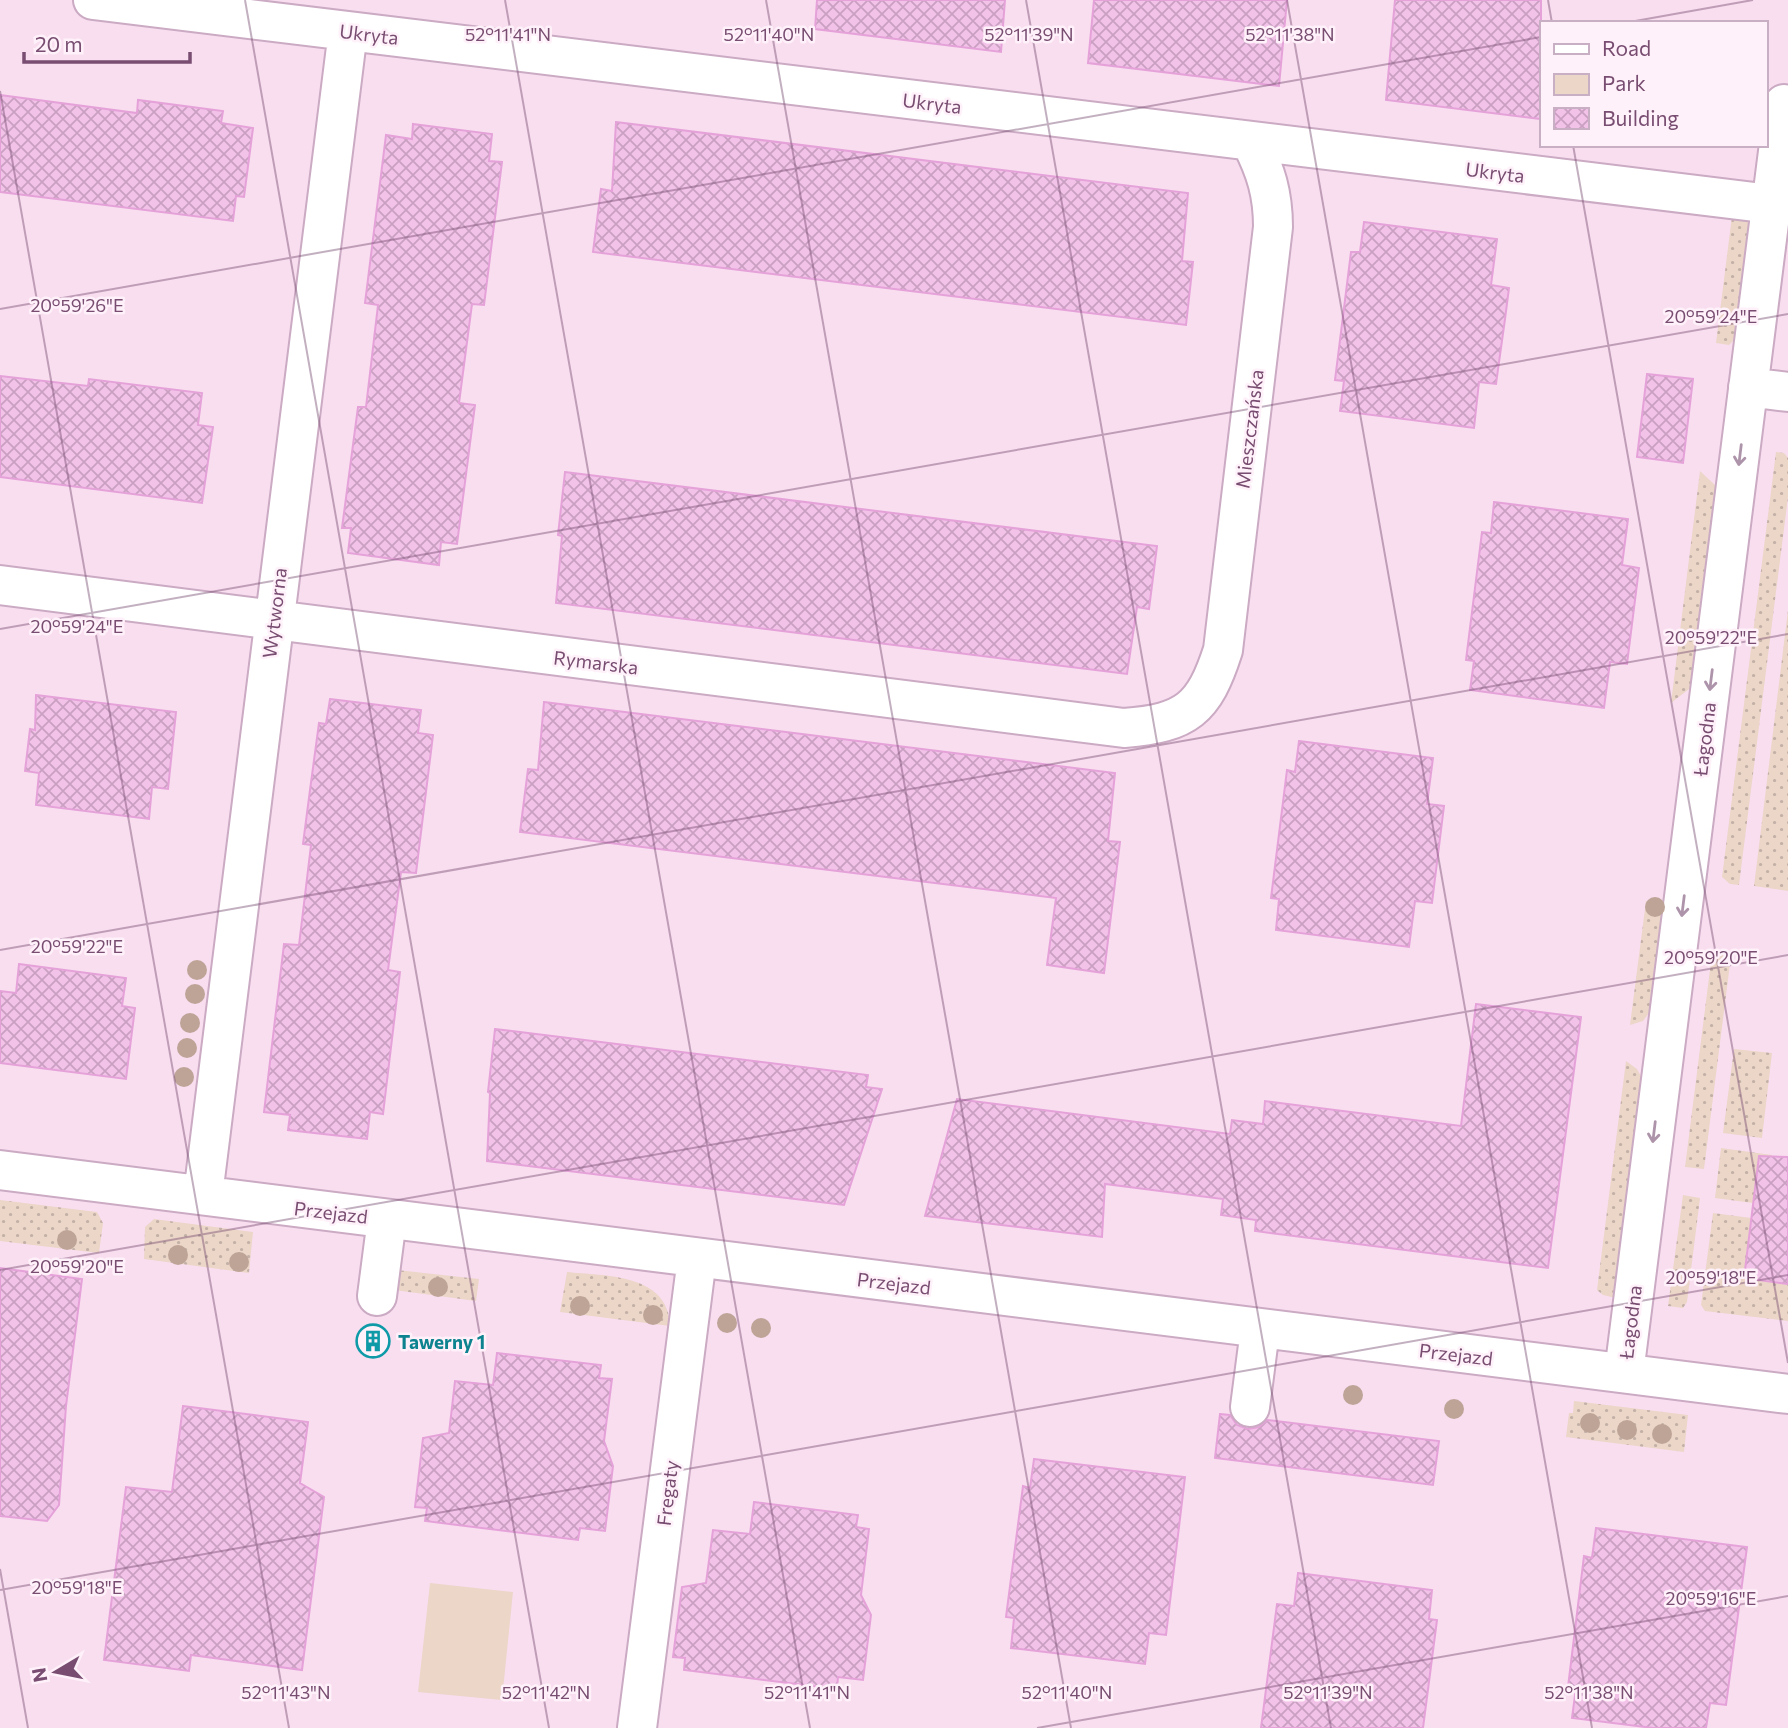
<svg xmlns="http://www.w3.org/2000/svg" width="1788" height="1728" viewBox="0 0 1788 1728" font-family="Commissioner,sans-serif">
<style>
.residential{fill:#f9def0;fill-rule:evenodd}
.grass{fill:url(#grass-dots)}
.park{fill:#ebd6c8}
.building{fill:url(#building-cross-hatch);stroke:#e5a2d9;stroke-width:2}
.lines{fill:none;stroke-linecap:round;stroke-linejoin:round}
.minor-casing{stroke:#cbaac3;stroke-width:42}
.minor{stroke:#fff;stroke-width:38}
.tree{fill:#bea497}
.oneway{stroke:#ae94aa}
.ticks{fill:none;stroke:#784d71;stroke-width:2;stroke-opacity:0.45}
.labels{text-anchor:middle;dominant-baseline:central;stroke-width:5;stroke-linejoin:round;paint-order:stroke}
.street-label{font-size:19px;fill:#784d71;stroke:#fff1f9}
.culture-label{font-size:19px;font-weight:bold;fill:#0d838f;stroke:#fff1f9;text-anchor:start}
.ticks-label{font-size:18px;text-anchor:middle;fill:#784d71;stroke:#fff1f9;stroke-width:5;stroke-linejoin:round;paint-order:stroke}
</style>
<defs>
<pattern id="grass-dots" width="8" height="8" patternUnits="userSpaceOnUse" patternTransform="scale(1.75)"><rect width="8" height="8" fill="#ebd6c8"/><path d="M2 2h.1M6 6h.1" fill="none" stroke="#c3b0a7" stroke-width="1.8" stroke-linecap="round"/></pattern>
<pattern id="building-cross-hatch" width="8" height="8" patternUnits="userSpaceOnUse" patternTransform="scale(1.75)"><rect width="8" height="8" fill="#f2c2e9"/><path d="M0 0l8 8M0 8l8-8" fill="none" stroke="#c9a0c1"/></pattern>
</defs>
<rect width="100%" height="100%" fill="#fdeaf5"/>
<path class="residential" d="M 0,0 L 1788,0 L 1788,1728 L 0,1728 ZM 1541,23 L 1765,23 L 1765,145 L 1541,145 Z"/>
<path class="grass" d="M 1732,216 L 1746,217 L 1751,223 L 1736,338 L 1729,345 L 1716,343 Z
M 1776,452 L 1784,453 L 1788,458 L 1788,497 L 1739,885 L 1730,884 L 1722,877 Z
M 1700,471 L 1717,487 L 1693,686 L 1671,703 Z
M 1788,610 L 1788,891 L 1754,886 Z
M 1646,901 L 1657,902 L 1665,914 L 1652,1009 L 1643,1021 L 1630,1025 Z
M 1712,954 L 1731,956 L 1704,1169 L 1685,1167 Z
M 1734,1049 L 1772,1053 L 1762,1138 L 1723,1133 Z
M 1626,1061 L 1637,1069 L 1642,1078 L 1616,1298 L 1603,1295 L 1597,1290 Z
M 1721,1148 L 1772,1155 L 1770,1172 L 1753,1203 L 1715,1198 Z
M 1683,1195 L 1700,1198 L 1687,1302 L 1683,1308 L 1668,1306 Z
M 0,1200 L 97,1212 L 103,1223 L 99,1253 L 0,1241 Z
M 1713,1213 L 1751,1218 L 1744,1278 L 1788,1284 L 1788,1321 L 1705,1311 L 1701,1305 Z
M 154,1219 L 253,1232 L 249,1273 L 144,1259 L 145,1227 Z
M 397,1270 L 479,1279 L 476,1301 L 394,1290 Z
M 567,1272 C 604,1276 669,1273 670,1326 L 560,1312 Z
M 1574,1401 L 1688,1415 L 1684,1452 L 1566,1437 L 1569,1413 L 1573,1413 Z"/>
<path class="park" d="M 430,1583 L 513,1592 L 502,1700 L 418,1692 Z"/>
<path class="building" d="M 817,0 L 1005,0 L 1001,52 L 815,29 Z
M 1094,0 L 1287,0 L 1279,86 L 1088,63 Z
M 1395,0 L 1541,0 L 1541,119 L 1386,100 Z
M 0,95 L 137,113 L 138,100 L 223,111 L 221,123 L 253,128 L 244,197 L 236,196 L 233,221 L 0,192 Z
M 616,122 L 1188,193 L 1182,261 L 1193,262 L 1186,325 L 593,252 L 601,189 L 612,191 Z
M 413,124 L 492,134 L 489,161 L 502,162 L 484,305 L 472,304 L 459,403 L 475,405 L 457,544 L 441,542 L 439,565 L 348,553 L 351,528 L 342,528 L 358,407 L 366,407 L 378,305 L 365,303 L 386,135 L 412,139 Z
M 1364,222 L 1497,239 L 1491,285 L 1509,288 L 1505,319 L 1496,384 L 1479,382 L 1474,428 L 1340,411 L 1344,381 L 1335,380 L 1351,252 L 1360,252 Z
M 1647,374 L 1693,379 L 1683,463 L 1637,457 Z
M 0,376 L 88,386 L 89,379 L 202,393 L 198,425 L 213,427 L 202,503 L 0,477 Z
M 565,472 L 1157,546 L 1149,609 L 1137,607 L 1127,674 L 556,603 L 562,536 L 558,535 Z
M 1494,502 L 1628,519 L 1622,565 L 1639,568 L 1627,664 L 1610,662 L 1604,708 L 1470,690 L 1474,661 L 1466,660 L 1482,532 L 1491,533 Z
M 36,695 L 176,712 L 168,789 L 152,787 L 149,819 L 36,805 L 39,773 L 25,771 L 30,729 L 35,730 Z
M 330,699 L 421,710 L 418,733 L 433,735 L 416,873 L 401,872 L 388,970 L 400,972 L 383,1114 L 370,1112 L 367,1139 L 288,1130 L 290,1115 L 264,1112 L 284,944 L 299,945 L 311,845 L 303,844 L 310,790 L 319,723 L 326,724 Z
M 544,702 L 1115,773 L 1108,841 L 1120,842 L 1104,973 L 1047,965 L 1056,898 L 520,832 L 528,769 L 538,770 Z
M 1299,741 L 1433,758 L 1427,804 L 1444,806 L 1432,903 L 1415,901 L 1409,947 L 1276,930 L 1279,899 L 1271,898 L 1287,770 L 1295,772 Z
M 19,964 L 126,978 L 122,1006 L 135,1008 L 126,1079 L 0,1063 L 0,991 L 16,993 Z
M 1476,1004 L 1581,1017 L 1548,1268 L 1255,1231 L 1256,1220 L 1221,1215 L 1223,1199 L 1105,1184 L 1102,1237 L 925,1216 L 957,1099 L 1230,1134 L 1232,1120 L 1263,1124 L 1265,1101 L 1461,1126 Z
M 495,1029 L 868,1075 L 866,1087 L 882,1089 L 844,1205 L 487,1161 L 490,1093 L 488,1092 Z
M 1759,1156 L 1788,1157 L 1788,1284 L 1744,1278 Z
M 0,1268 L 82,1279 L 66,1406 L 59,1505 L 47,1521 L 0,1516 Z
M 497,1353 L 601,1365 L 599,1378 L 612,1379 L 604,1441 L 613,1466 L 605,1531 L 580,1528 L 578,1540 L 425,1521 L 427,1508 L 415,1507 L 423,1438 L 449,1433 L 455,1381 L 493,1385 Z
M 183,1406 L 308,1422 L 300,1483 L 324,1497 L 302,1670 L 191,1655 L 189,1671 L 104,1660 L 126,1487 L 172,1492 Z
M 1220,1414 L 1230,1415 L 1237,1425 L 1248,1429 L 1259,1427 L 1267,1420 L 1439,1441 L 1433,1485 L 1215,1458 Z
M 1034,1459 L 1185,1477 L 1166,1635 L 1149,1633 L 1145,1664 L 1011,1648 L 1014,1618 L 1006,1617 L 1023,1486 L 1030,1488 Z
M 754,1502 L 858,1515 L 856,1527 L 869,1529 L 861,1595 L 871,1615 L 863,1680 L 838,1677 L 837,1689 L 684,1670 L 685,1658 L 673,1657 L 682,1587 L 706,1583 L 713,1530 L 750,1534 Z
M 1596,1528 L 1747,1547 L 1726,1705 L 1710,1703 L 1706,1728 L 1653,1728 L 1572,1718 L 1576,1688 L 1568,1687 L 1584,1556 L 1592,1558 Z
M 1298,1573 L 1432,1590 L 1429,1619 L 1437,1620 L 1423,1728 L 1261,1728 L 1277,1604 L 1294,1606 Z"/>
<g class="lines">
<defs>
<path id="minor" d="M 93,0 L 1771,204
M 1748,387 L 1788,392
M 0,585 L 1124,728 C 1187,723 1204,709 1223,650 L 1273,227 C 1273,194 1266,171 1251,142
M 0,1170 L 1788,1394
M 203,1195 L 348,31
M 377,1296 L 387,1219
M 1624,1373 L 1784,104
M 1250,1407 L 1260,1330
M 637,1728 L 697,1258"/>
</defs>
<use href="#minor" class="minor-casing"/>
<use href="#minor" class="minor"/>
</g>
<g class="tree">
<circle cx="1655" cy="907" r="10"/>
<circle cx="197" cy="970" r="10"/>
<circle cx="195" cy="994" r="10"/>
<circle cx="190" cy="1023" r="10"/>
<circle cx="187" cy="1048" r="10"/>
<circle cx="184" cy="1077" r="10"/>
<circle cx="67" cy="1240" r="10"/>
<circle cx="178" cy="1255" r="10"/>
<circle cx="239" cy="1262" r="10"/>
<circle cx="438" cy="1287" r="10"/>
<circle cx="580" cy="1306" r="10"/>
<circle cx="653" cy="1315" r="10"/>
<circle cx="727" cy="1323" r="10"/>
<circle cx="761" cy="1328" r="10"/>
<circle cx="1353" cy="1395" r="10"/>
<circle cx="1454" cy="1409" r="10"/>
<circle cx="1590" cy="1423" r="10"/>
<circle cx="1627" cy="1430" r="10"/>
<circle cx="1662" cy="1434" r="10"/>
</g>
<defs><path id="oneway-shaft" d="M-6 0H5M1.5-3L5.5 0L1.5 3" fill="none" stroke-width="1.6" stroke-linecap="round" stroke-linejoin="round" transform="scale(1.75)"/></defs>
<g class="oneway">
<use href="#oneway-shaft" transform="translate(1740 455) rotate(97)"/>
<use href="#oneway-shaft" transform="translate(1711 680) rotate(97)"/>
<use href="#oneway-shaft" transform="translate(1683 906) rotate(97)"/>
<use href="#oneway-shaft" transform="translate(1654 1132) rotate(97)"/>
</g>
<path class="ticks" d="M 245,0 L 549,1728M 505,0 L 810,1728M 766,0 L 1071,1728M 1026,0 L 1331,1728M 1287,0 L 1592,1728M 1548,0 L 1552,23M 1624,23 L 1753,0M 0,91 L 289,1728M 1573,145 L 1788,1363M 0,309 L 1541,37M 0,629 L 1788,314M 0,950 L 1788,634M 0,1270 L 1788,955M 0,1569 L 28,1728M 0,1590 L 1788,1275M 1037,1728 L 1788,1596"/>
<defs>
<symbol id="building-ring" viewBox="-11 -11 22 22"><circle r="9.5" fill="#fff1f9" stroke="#0f9aa8" stroke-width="1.5"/><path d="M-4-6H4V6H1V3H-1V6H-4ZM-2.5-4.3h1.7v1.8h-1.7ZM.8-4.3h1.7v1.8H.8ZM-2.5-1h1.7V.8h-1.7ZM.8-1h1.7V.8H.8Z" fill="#0f9aa8"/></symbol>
</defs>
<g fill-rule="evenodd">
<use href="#building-ring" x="354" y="1322" width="38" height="38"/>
</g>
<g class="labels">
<g class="street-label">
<text transform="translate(369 34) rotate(7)">Ukryta</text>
<text transform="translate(932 103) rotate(7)">Ukryta</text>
<text transform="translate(1495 172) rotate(7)">Ukryta</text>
<text transform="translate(1249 429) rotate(-83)">Mieszczańska</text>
<text transform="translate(274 613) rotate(-83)">Wytworna</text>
<text transform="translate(596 662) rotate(7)">Rymarska</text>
<text transform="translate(1704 739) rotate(-83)">Łagodna</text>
<text transform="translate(331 1212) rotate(7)">Przejazd</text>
<text transform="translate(894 1283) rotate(7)">Przejazd</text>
<text transform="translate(1630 1322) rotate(-83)">Łagodna</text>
<text transform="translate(1456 1354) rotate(7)">Przejazd</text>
<text transform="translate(667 1493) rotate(-83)">Fregaty</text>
</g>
<g class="culture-label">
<text x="398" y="1341">Tawerny 1</text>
</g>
</g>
<g class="ticks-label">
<text x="508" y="41">52°11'41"N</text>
<text x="769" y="41">52°11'40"N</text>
<text x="1029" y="41">52°11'39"N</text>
<text x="1290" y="41">52°11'38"N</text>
<text x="77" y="312">20°59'26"E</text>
<text x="1711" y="323">20°59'24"E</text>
<text x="77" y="633">20°59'24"E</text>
<text x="1711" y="644">20°59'22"E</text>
<text x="77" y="953">20°59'22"E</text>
<text x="1711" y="964">20°59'20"E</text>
<text x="77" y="1273">20°59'20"E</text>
<text x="1711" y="1284">20°59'18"E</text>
<text x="77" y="1594">20°59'18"E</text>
<text x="1711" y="1605">20°59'16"E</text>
<text x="286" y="1699">52°11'43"N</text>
<text x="546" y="1699">52°11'42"N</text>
<text x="807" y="1699">52°11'41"N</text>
<text x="1067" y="1699">52°11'40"N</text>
<text x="1328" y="1699">52°11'39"N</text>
<text x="1589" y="1699">52°11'38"N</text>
</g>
<rect x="1540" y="21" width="228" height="126" fill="#fff1f9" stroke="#c9afc3" stroke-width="2"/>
<rect x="1554" y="44" width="35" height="10" fill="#ffffff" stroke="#c9afc3" stroke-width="2"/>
<text x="1602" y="56" font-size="21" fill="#784d71">Road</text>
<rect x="1554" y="74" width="35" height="21" fill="#ebd6c8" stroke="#c9afc3" stroke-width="2"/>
<text x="1602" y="91" font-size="21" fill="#784d71">Park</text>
<rect x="1554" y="108" width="35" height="21" fill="url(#building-cross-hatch)" stroke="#c9afc3" stroke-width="2"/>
<text x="1602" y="126" font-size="21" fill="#784d71">Building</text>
<g transform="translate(56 1672) rotate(260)" stroke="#fff1f9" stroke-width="5" paint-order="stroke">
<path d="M0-5L12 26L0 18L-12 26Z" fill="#784d71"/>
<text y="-10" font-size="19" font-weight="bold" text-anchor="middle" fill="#784d71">N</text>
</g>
<path d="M24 52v10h166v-10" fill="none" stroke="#784d71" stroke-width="3.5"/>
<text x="35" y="52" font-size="21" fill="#784d71" stroke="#fff1f9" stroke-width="5" paint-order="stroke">20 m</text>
</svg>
